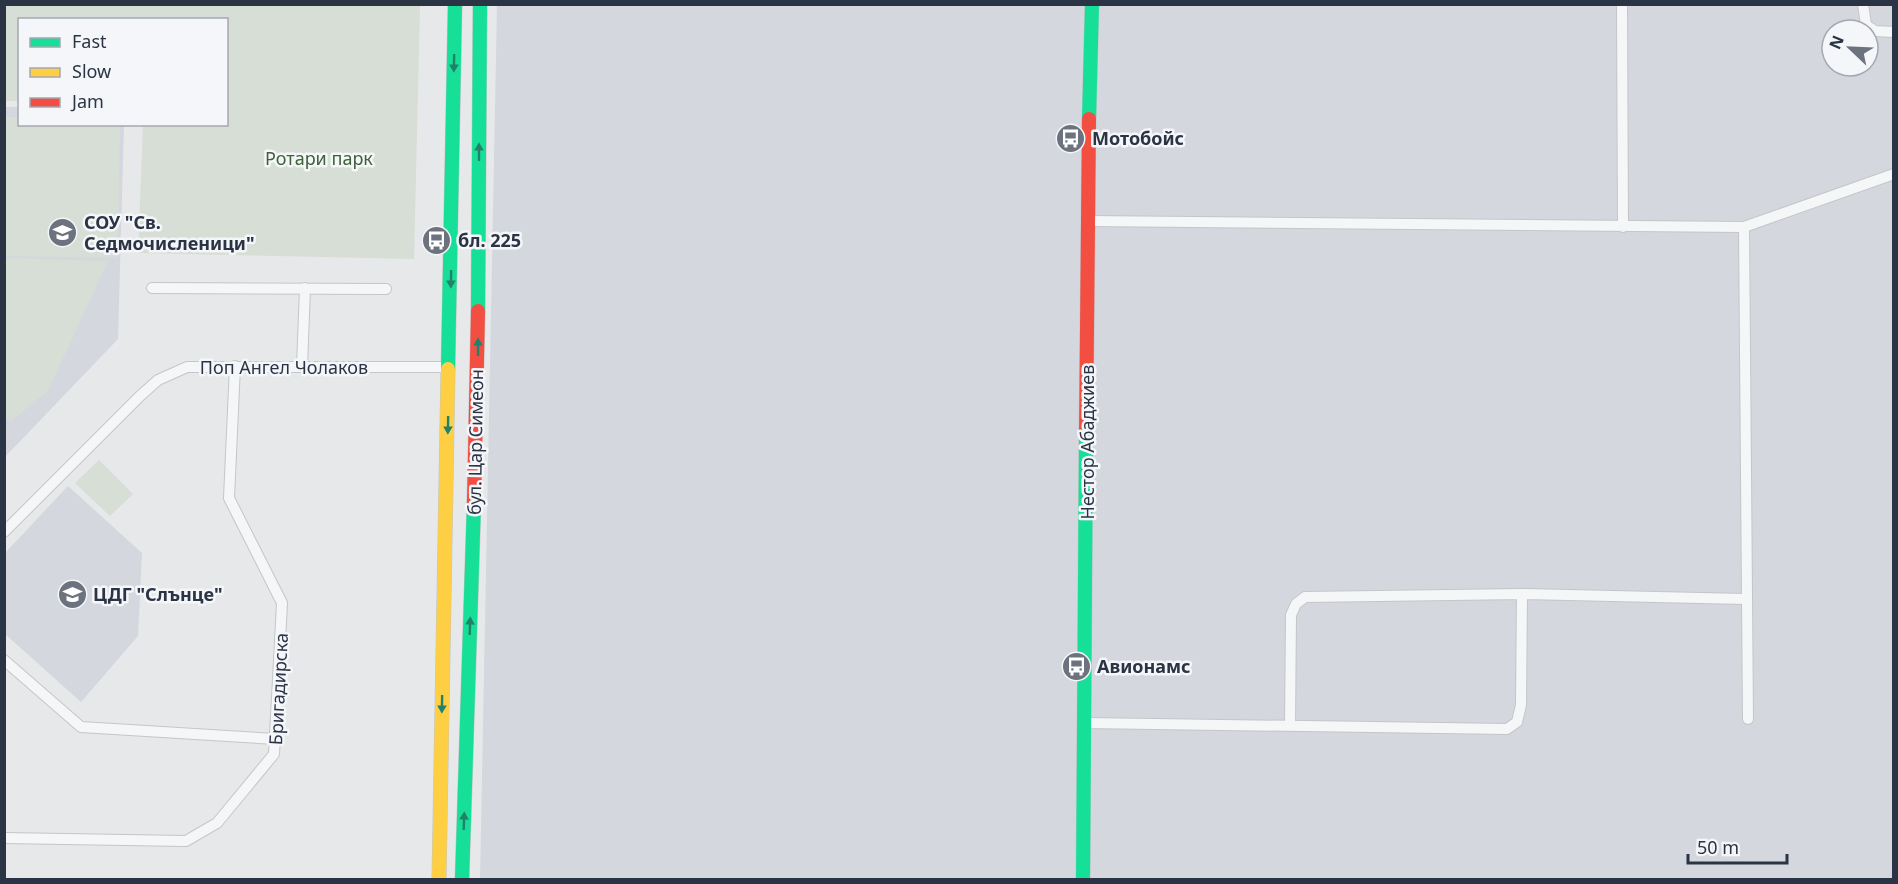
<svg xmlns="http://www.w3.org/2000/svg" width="1898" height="884" viewBox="0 0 1898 884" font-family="'Noto Sans',sans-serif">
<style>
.built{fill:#d4d7dd;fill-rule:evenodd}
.green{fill:#d6ded6}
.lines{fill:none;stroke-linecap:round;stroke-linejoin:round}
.street-casing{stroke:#c4c6c8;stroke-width:12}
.fast-casing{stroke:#c4c6c8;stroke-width:15}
.slow-casing{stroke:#c4c6c8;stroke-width:15}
.jam-casing{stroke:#c4c6c8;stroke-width:15}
.street{stroke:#f5f6f7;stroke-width:10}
.fast{stroke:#16e098;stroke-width:14}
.slow{stroke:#ffcf43;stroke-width:14}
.jam{stroke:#f24e42;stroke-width:14}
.oneway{fill:#22816a}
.labels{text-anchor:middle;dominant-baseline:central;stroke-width:5;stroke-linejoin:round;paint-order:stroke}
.poi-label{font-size:18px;font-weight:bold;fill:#2b3445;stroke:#f4f6f9;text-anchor:start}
.park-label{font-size:18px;fill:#3f6138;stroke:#f4f6f9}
.street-label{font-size:18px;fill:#2b3445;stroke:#f4f6f9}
</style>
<rect width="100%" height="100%" fill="#e6e8ea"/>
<path class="built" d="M 497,5 L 1893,5 L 1893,879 L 480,880 ZM 1832,30 L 1868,30 L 1868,66 L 1832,66 Z
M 4,107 L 19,107 L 20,124 L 124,125 L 118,339 L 5,457 Z
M 68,486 L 142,553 L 138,636 L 81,702 L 5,634 L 5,553 Z"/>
<path class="green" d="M 4,5 L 420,5 L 414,259 L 138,253 L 143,125 L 226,124 L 226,20 L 20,20 L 19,101 L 5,101 Z
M 4,117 L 19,117 L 20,124 L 120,125 L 118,258 L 5,256 Z
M 5,258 L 108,261 L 48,391 L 11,421 L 4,418 Z
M 99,460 L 133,494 L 110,516 L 75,483 Z"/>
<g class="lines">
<defs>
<path id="street" d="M 1622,4 L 1623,227
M 1863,4 L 1866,25 L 1875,31 L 1894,32
M 1087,221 L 1744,227 L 1894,174
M 1744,227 L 1748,719
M 152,288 L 386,289
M 302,366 L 305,288
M 4,532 L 140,396 L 158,380 L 187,367 L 449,367
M 4,660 L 81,727 L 276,739
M 1086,723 L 1507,729 L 1517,722 L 1521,705 L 1522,594
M 1290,725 L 1291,615 L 1296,604 L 1305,597 L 1522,594 L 1745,599
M 4,838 L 186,841 L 217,823 L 274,754 L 282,603 L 229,498 L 235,366"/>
<path id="fast" d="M 1089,119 L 1092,4
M 478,311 L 480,4
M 448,369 L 455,4
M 462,880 L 474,502
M 1083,880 L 1086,435"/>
<path id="slow" d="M 439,880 L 448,369"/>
<path id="jam" d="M 1086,435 L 1089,119
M 474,502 L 478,311"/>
</defs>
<use href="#street" class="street-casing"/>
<use href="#fast" class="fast-casing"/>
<use href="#slow" class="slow-casing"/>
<use href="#jam" class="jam-casing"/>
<use href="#street" class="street"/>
<use href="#fast" class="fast"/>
<use href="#slow" class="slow"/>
<use href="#jam" class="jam"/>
</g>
<defs><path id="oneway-solid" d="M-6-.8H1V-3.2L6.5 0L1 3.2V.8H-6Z" transform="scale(1.5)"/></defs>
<g class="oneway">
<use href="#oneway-solid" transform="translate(454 63) rotate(91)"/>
<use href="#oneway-solid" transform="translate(479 152) rotate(-90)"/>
<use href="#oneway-solid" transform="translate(451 279) rotate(91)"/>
<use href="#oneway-solid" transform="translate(478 347) rotate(-90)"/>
<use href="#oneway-solid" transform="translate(448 425) rotate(91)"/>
<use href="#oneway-solid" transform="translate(470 626) rotate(-88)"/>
<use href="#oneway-solid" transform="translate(442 704) rotate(91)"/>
<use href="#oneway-solid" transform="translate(464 821) rotate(-88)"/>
</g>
<defs>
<symbol id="bus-disc" viewBox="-11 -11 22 22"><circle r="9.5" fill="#6c737f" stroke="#f4f6f9"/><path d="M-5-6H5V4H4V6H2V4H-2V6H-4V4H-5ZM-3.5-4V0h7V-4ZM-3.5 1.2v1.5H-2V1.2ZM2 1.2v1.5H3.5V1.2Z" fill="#fff"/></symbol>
<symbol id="school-disc" viewBox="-11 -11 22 22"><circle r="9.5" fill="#6c737f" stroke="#f4f6f9"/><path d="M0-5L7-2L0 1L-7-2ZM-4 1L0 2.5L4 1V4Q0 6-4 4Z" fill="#fff"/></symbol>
</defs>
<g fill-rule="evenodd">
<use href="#bus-disc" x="1054" y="122" width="33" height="33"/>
<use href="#school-disc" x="46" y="216" width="33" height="33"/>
<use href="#bus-disc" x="420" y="224" width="33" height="33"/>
<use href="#school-disc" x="56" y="578" width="33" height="33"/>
<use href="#bus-disc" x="1060" y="650" width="33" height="33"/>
</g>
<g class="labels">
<g class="poi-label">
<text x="1092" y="138">Мотобойс</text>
<text x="84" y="222">СОУ "Св.<tspan x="84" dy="21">Седмочисленици"</tspan></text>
<text x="458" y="240">бл. 225</text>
<text x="93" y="594">ЦДГ "Слънце"</text>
<text x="1097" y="666">Авионамс</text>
</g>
<g class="park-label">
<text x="319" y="158">Ротари парк</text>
</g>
<g class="street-label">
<text x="284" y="367">Поп Ангел Чолаков</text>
<text transform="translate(475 442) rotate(-89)">бул. Цар Симеон</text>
<text transform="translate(1087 442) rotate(-90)">Нестор Абаджиев</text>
<text transform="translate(278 689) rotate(-87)">Бригадирска</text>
</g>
</g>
<rect width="1898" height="884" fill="none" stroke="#2b3445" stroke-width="12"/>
<rect x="18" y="18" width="210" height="108" fill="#f4f6f9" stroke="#a4a8b1" stroke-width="1.5"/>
<rect x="30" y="38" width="30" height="9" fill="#16e098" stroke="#a4a8b1" stroke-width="1.5"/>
<text x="72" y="48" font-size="18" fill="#2b3445">Fast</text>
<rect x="30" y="68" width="30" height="9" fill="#ffcf43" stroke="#a4a8b1" stroke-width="1.5"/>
<text x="72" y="78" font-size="18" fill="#2b3445">Slow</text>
<rect x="30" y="98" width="30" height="9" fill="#f24e42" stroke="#a4a8b1" stroke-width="1.5"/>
<text x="72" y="108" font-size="18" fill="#2b3445">Jam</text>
<g transform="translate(1850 48) rotate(293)"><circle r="28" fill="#f4f6f9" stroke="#a4a8b1" stroke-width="1.5"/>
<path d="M0-4.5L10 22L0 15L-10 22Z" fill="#6c737f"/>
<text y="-9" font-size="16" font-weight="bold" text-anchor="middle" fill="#2b3445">N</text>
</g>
<path d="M1688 854v9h99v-9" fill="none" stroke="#2b3445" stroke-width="3"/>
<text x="1697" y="854" font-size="18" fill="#2b3445" stroke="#f4f6f9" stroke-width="4.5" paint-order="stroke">50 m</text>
</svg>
